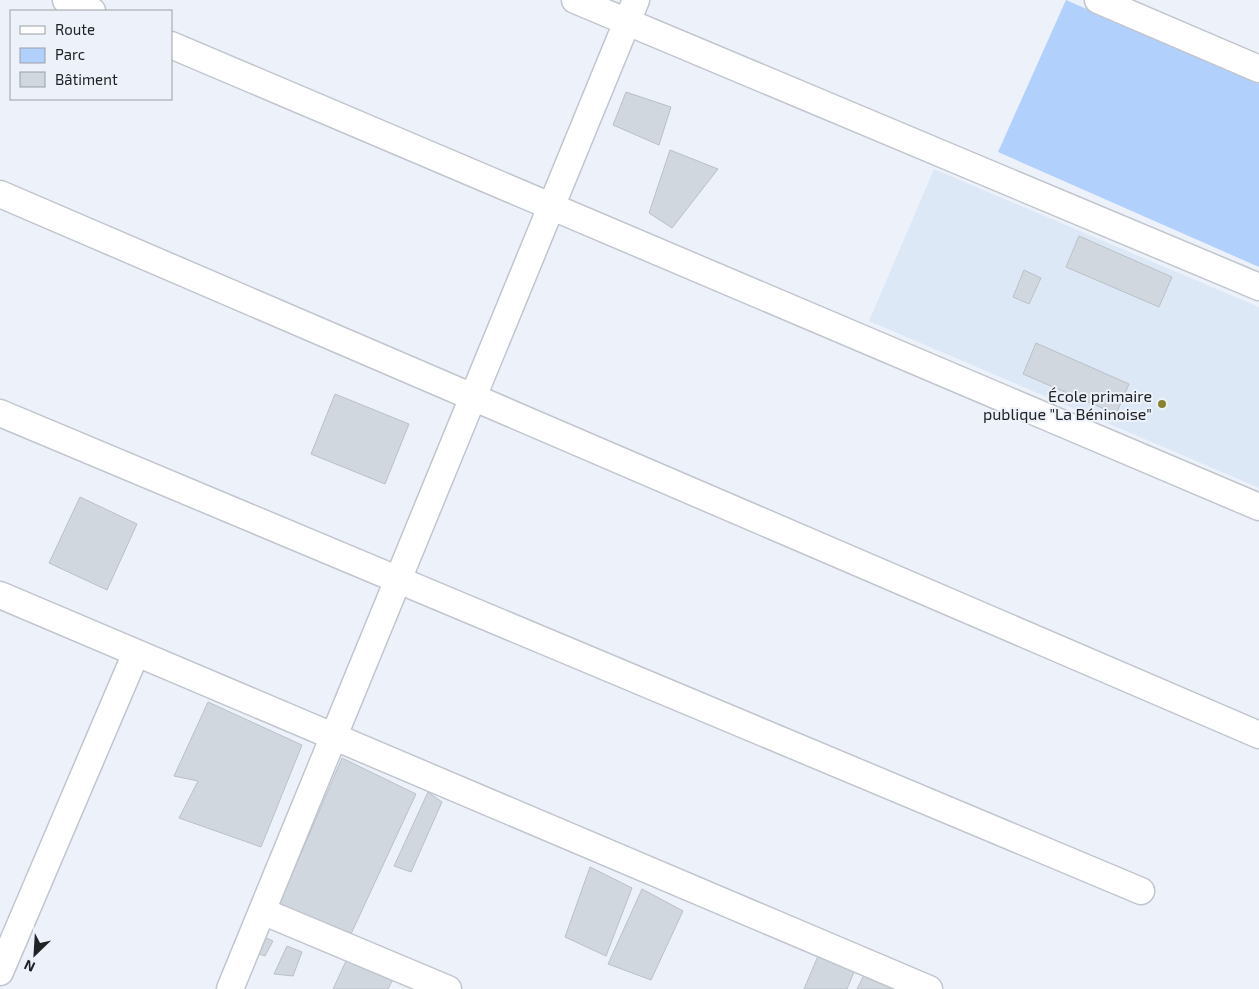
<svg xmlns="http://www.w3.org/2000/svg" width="1259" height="989" viewBox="0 0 1259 989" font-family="'Exo 2',sans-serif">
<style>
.built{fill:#dde8f6}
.green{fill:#b1d0fb}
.building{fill:#d1d7df;stroke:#bbc0c8}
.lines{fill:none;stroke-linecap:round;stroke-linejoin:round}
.street-casing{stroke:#c1c6ce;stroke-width:29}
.street{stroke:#fff;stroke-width:26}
.poi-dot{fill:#89842c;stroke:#edf2fa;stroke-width:2}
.labels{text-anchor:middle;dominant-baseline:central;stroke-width:4;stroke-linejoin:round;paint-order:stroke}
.poi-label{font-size:16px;fill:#202225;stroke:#edf2fa;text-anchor:end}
</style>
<rect width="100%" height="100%" fill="#edf2fa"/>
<path class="built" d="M 934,169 L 1259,307 L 1259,488 L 869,321 Z"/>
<path class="green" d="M 1066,0 L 1259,84 L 1259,267 L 998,152 Z"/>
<path class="building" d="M 626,92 L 671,107 L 659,145 L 613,125 Z
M 670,150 L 718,169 L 672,228 L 649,213 Z
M 1079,236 L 1172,277 L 1159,307 L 1066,267 Z
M 1024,270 L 1041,278 L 1029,304 L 1013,297 Z
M 1036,343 L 1129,384 L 1116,414 L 1023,374 Z
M 335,394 L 409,424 L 385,484 L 311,454 Z
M 80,497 L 137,524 L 107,590 L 49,563 Z
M 208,702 L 302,745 L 261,847 L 179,818 L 198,781 L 174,776 Z
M 342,758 L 416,794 L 351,934 L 278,907 Z
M 428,792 L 442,802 L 411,872 L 394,866 Z
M 590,867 L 632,888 L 606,956 L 565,937 Z
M 642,889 L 683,911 L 651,980 L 608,964 Z
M 262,936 L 273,941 L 265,956 L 252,952 Z
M 287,946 L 302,952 L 293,976 L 274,974 Z
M 818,956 L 854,972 L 847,989 L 804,989 Z
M 347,959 L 393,979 L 388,989 L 333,989 Z
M 864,975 L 895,989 L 857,989 Z"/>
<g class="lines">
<defs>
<path id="street" d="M 66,0 L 92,11
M 575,0 L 1259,287
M 1098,0 L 1259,69
M 171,45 L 1259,507
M 0,194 L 1259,735
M 0,413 L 1141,891
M 0,595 L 929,989
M 262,911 L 448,989
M 0,972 L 136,653
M 230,989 L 636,0"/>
</defs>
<use href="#street" class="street-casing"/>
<use href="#street" class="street"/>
</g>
<circle class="poi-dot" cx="1162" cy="404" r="5"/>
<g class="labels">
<g class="poi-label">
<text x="1152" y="395">École primaire<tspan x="1152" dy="18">publique "La Béninoise"</tspan></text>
</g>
</g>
<rect x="10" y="10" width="162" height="90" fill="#edf2fa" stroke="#9b9fa5"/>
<rect x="20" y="26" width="25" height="8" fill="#ffffff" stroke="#9b9fa5"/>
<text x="55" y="35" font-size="15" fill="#202225">Route</text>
<rect x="20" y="48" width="25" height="15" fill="#b1d0fb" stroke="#9b9fa5"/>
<text x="55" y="60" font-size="15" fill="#202225">Parc</text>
<rect x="20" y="72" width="25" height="15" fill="#d1d7df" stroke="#9b9fa5"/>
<text x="55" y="85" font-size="15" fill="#202225">Bâtiment</text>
<g transform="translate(35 954) rotate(205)" stroke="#edf2fa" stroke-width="4" paint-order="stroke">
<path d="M0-4L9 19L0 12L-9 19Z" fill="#202225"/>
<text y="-8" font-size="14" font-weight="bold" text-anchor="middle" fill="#202225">N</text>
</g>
</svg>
